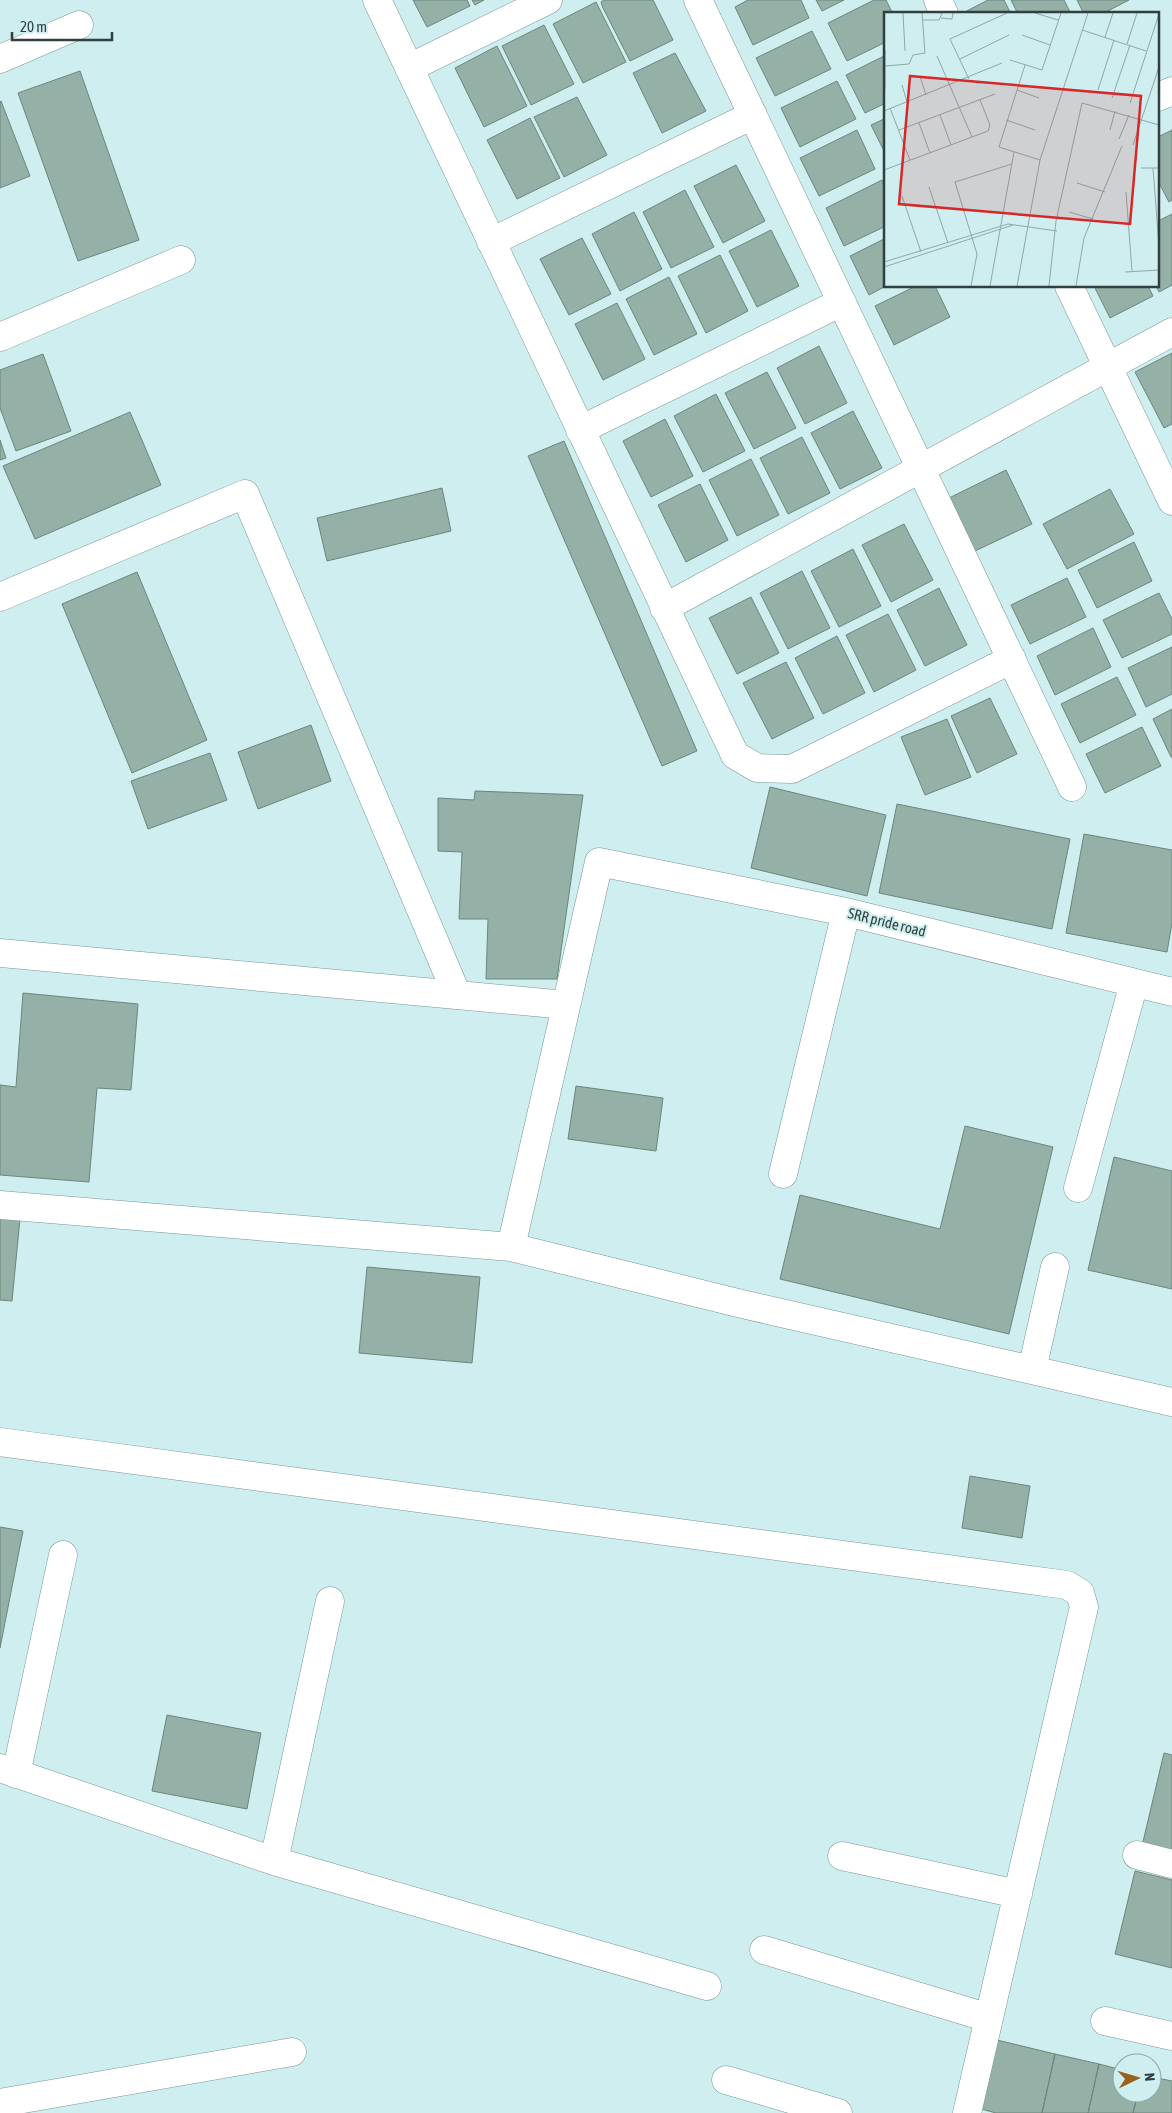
<svg xmlns="http://www.w3.org/2000/svg" width="1172" height="2113" viewBox="0 0 1172 2113" font-family="'Asap Condensed',sans-serif">
<style>
.building{fill:#94b0a7;stroke:#6b867d}
.lines{fill:none;stroke-linecap:round;stroke-linejoin:round}
.minor-casing{stroke:#799697;stroke-width:29}
.minor{stroke:#fff;stroke-width:28}
.labels{text-anchor:middle;dominant-baseline:central;stroke-width:4;stroke-linejoin:round;paint-order:stroke}
.street-label{font-size:15px;fill:#323f3f;stroke:#ceeeef}
.inset-road{fill:none;stroke:#90a8a9;stroke-width:1}
.view{fill:#d62828;fill-opacity:0.15;stroke:#d62828;stroke-width:2.5}
.inset-edge{fill:none;stroke:#323f3f;stroke-width:2.5}
</style>
<rect width="100%" height="100%" fill="#ceeeef"/>
<path class="building" d="M 413,0 L 467,0 L 470,6 L 427,27 Z
M 472,0 L 484,0 L 475,5 Z
M 604,0 L 653,0 L 673,40 L 630,61 L 603,8 L 601,2 Z
M 748,0 L 801,0 L 809,18 L 753,45 L 735,7 Z
M 816,0 L 844,0 L 822,11 Z
M 874,0 L 886,0 L 893,14 L 886,14 L 886,42 L 847,61 L 828,23 Z
M 988,0 L 1004,0 L 1011,14 L 961,14 Z
M 1011,0 L 1064,0 L 1071,14 L 1018,14 Z
M 1077,0 L 1129,0 L 1102,14 L 1084,14 Z
M 596,2 L 626,62 L 583,83 L 553,24 Z
M 544,25 L 574,84 L 531,105 L 502,46 Z
M 812,31 L 831,69 L 775,96 L 756,58 Z
M 497,46 L 527,106 L 484,127 L 455,68 Z
M 675,53 L 706,111 L 662,133 L 633,73 Z
M 886,55 L 886,103 L 865,113 L 846,75 Z
M 80,71 L 139,240 L 78,261 L 18,93 Z
M 837,81 L 856,119 L 800,147 L 781,108 Z
M 577,97 L 607,155 L 564,177 L 534,117 Z
M 1,101 L 30,176 L 0,188 L 0,102 Z
M 530,118 L 560,178 L 517,199 L 487,140 Z
M 886,118 L 886,155 L 871,125 Z
M 857,130 L 875,169 L 819,196 L 800,158 Z
M 1172,130 L 1172,200 L 1169,202 L 1158,181 L 1158,137 Z
M 736,165 L 765,221 L 723,243 L 694,186 Z
M 882,180 L 886,189 L 886,226 L 844,246 L 826,208 Z
M 685,190 L 714,247 L 671,268 L 643,212 Z
M 634,212 L 662,269 L 620,291 L 592,234 Z
M 1172,214 L 1172,285 L 1159,292 L 1156,286 L 1158,286 L 1158,221 Z
M 771,230 L 799,286 L 757,307 L 729,251 Z
M 582,238 L 611,294 L 569,315 L 540,259 Z
M 886,238 L 886,286 L 869,295 L 850,256 Z
M 720,255 L 748,311 L 706,333 L 678,276 Z
M 669,277 L 697,334 L 654,355 L 626,299 Z
M 916,286 L 935,286 L 950,317 L 894,345 L 875,306 Z
M 1094,286 L 1148,286 L 1153,296 L 1110,318 Z
M 617,303 L 645,359 L 603,380 L 575,324 Z
M 819,346 L 847,403 L 805,424 L 777,368 Z
M 1172,353 L 1172,424 L 1164,428 L 1135,372 Z
M 43,354 L 71,431 L 16,451 L 0,408 L 0,370 Z
M 767,372 L 796,428 L 754,449 L 725,393 Z
M 716,394 L 745,451 L 703,472 L 674,416 Z
M 853,411 L 882,468 L 840,489 L 811,433 Z
M 130,412 L 161,485 L 35,539 L 3,466 Z
M 665,419 L 693,476 L 651,497 L 623,441 Z
M 802,437 L 830,493 L 788,514 L 760,458 Z
M 0,440 L 6,458 L 0,460 Z
M 564,441 L 697,751 L 662,766 L 528,456 Z
M 751,459 L 779,515 L 737,536 L 709,480 Z
M 1006,470 L 1032,524 L 975,551 L 949,498 Z
M 700,484 L 728,540 L 686,562 L 658,505 Z
M 442,488 L 451,531 L 327,561 L 317,518 Z
M 1110,489 L 1134,534 L 1067,569 L 1043,524 Z
M 904,524 L 933,580 L 891,602 L 862,545 Z
M 1134,542 L 1152,581 L 1097,608 L 1078,570 Z
M 853,549 L 881,606 L 839,627 L 811,571 Z
M 802,571 L 830,628 L 788,649 L 760,593 Z
M 137,572 L 207,740 L 132,773 L 62,604 Z
M 1067,578 L 1086,617 L 1030,644 L 1011,605 Z
M 939,588 L 967,645 L 925,666 L 897,610 Z
M 1159,593 L 1172,619 L 1172,634 L 1122,658 L 1103,620 Z
M 751,597 L 779,653 L 737,674 L 709,618 Z
M 888,614 L 916,670 L 874,692 L 846,635 Z
M 1093,628 L 1111,667 L 1055,695 L 1037,656 Z
M 837,636 L 865,693 L 823,714 L 795,658 Z
M 1172,647 L 1172,694 L 1146,707 L 1128,668 Z
M 786,662 L 814,718 L 772,739 L 743,683 Z
M 1117,677 L 1136,715 L 1080,743 L 1061,704 Z
M 990,698 L 1017,754 L 977,773 L 951,716 Z
M 1172,709 L 1172,757 L 1171,757 L 1153,719 Z
M 947,719 L 971,777 L 925,795 L 901,737 Z
M 311,725 L 331,781 L 258,809 L 238,752 Z
M 1142,727 L 1161,766 L 1105,793 L 1086,754 Z
M 210,753 L 227,800 L 148,829 L 131,781 Z
M 770,787 L 886,815 L 867,896 L 751,868 Z
M 475,791 L 583,795 L 557,979 L 486,979 L 488,919 L 459,919 L 462,852 L 438,851 L 438,798 L 474,800 Z
M 897,804 L 1070,839 L 1052,929 L 879,893 Z
M 1084,834 L 1172,850 L 1172,923 L 1167,952 L 1066,933 Z
M 23,993 L 138,1004 L 131,1090 L 97,1088 L 89,1182 L 0,1175 L 0,1085 L 16,1087 Z
M 576,1086 L 663,1098 L 656,1151 L 568,1139 Z
M 965,1126 L 1053,1147 L 1009,1334 L 780,1279 L 800,1195 L 940,1229 Z
M 1114,1157 L 1172,1171 L 1172,1289 L 1088,1270 Z
M 0,1217 L 20,1219 L 12,1301 L 0,1300 Z
M 367,1267 L 480,1277 L 472,1363 L 359,1353 Z
M 970,1476 L 1030,1486 L 1022,1538 L 962,1528 Z
M 0,1527 L 23,1531 L 0,1648 Z
M 167,1715 L 261,1733 L 247,1809 L 152,1791 Z
M 1164,1753 L 1172,1755 L 1172,1852 L 1142,1846 Z
M 1135,1871 L 1172,1880 L 1172,1968 L 1115,1954 Z
M 997,2040 L 1055,2054 L 1042,2113 L 996,2113 L 981,2109 Z
M 1055,2054 L 1099,2064 L 1088,2113 L 1042,2113 Z
M 1099,2064 L 1122,2070 L 1122,2093 L 1138,2093 L 1133,2113 L 1088,2113 Z
M 1152,2077 L 1172,2081 L 1172,2113 L 1133,2113 L 1138,2093 L 1152,2093 Z"/>
<g class="lines">
<defs>
<path id="minor" d="M 377,0 L 735,755 L 757,768 L 792,769 L 1012,659
M 698,0 L 1072,787
M 938,0 L 944,14
M 0,59 L 79,25
M 409,68 L 548,0
M 1158,97 L 1172,91
M 491,242 L 753,115
M 1069,286 L 1172,501
M 0,337 L 181,260
M 580,430 L 842,302
M 0,597 L 245,494 L 457,995
M 664,608 L 1172,332
M 0,953 L 566,1005
M 783,1174 L 846,912
M 1078,1188 L 1134,983
M 0,1205 L 511,1247 L 742,1304 L 1172,1402
M 511,1247 L 599,862 L 846,912 L 1172,992
M 1032,1370 L 1055,1267
M 0,1442 L 1067,1585 L 1080,1593 L 1084,1607 L 967,2113
M 0,1768 L 274,1861 L 707,1986
M 16,1774 L 63,1555
M 1137,1855 L 1172,1864
M 842,1856 L 1018,1894
M 274,1861 L 330,1601
M 764,1950 L 989,2018
M 1105,2021 L 1172,2036
M 726,2080 L 838,2113
M 0,2103 L 292,2052"/>
</defs>
<use href="#minor" class="minor-casing"/>
<use href="#minor" class="minor"/>
</g>
<g class="labels">
<g class="street-label">
<text transform="translate(887 922) rotate(14)">SRR pride road</text>
</g>
</g>
<g transform="translate(884 12)">
<rect width="275" height="275" fill="#ceeeef"/>
<path class="inset-road" d="M 19,1 L 21,39M 151,1 L 174,8M 57,6 L 68,7 L 69,1M 39,8 L 55,8 L 58,1M 198,18 L 262,39M 138,23 L 166,33M 221,25 L 229,1M 243,32 L 253,1M 1,38 L 1,77M 53,44 L 88,125M 76,47 L 125,23M 126,48 L 158,58 L 177,1M 141,53 L 115,135 L 156,148M 1,54 L 25,52 L 29,43 L 41,41 L 38,1M 36,64 L 42,83M 85,67 L 66,27 L 123,1M 18,73 L 23,90M 133,78 L 155,86M 214,78 L 230,28M 228,86 L 246,33M 246,91 L 275,2M 6,96 L 26,148M 0,99 L 118,51M 56,103 L 67,133M 122,108 L 151,118M 35,111 L 46,141M 15,118 L 111,82M 226,118 L 231,99M 235,127 L 245,103M 249,133 L 275,55M 257,156 L 275,156M 269,156 L 275,234M 0,158 L 104,119 L 106,113 L 96,88M 193,171 L 221,180M 45,175 L 64,231M 242,180 L 248,259M 18,184 L 37,240M 185,200 L 209,207M 0,250 L 124,212 L 173,219M 0,255 L 129,213M 241,260 L 275,258M 87,274 L 93,242 L 71,170 L 128,152M 106,274 L 130,140M 133,274 L 156,148 L 204,1M 165,274 L 172,209 L 198,91 L 275,113M 192,274 L 200,226 L 238,134"/>
<path class="view" d="M 26,64 L 257,84 L 246,212 L 15,192 Z"/>
<rect width="275" height="275" class="inset-edge"/>
</g>
<g transform="translate(1137 2078) rotate(85)"><circle r="24" fill="#ceeeef" stroke="#90a8a9"/>
<path d="M0-4L9 19L0 12L-9 19Z" fill="#99621b"/>
<text y="-8" font-size="14" font-weight="bold" text-anchor="middle" fill="#323f3f">N</text>
</g>
<path d="M12 32v8h100v-8" fill="none" stroke="#323f3f" stroke-width="2.5"/>
<text x="20" y="32" font-size="15" fill="#323f3f" stroke="#ceeeef" stroke-width="4" paint-order="stroke">20 m</text>
</svg>
